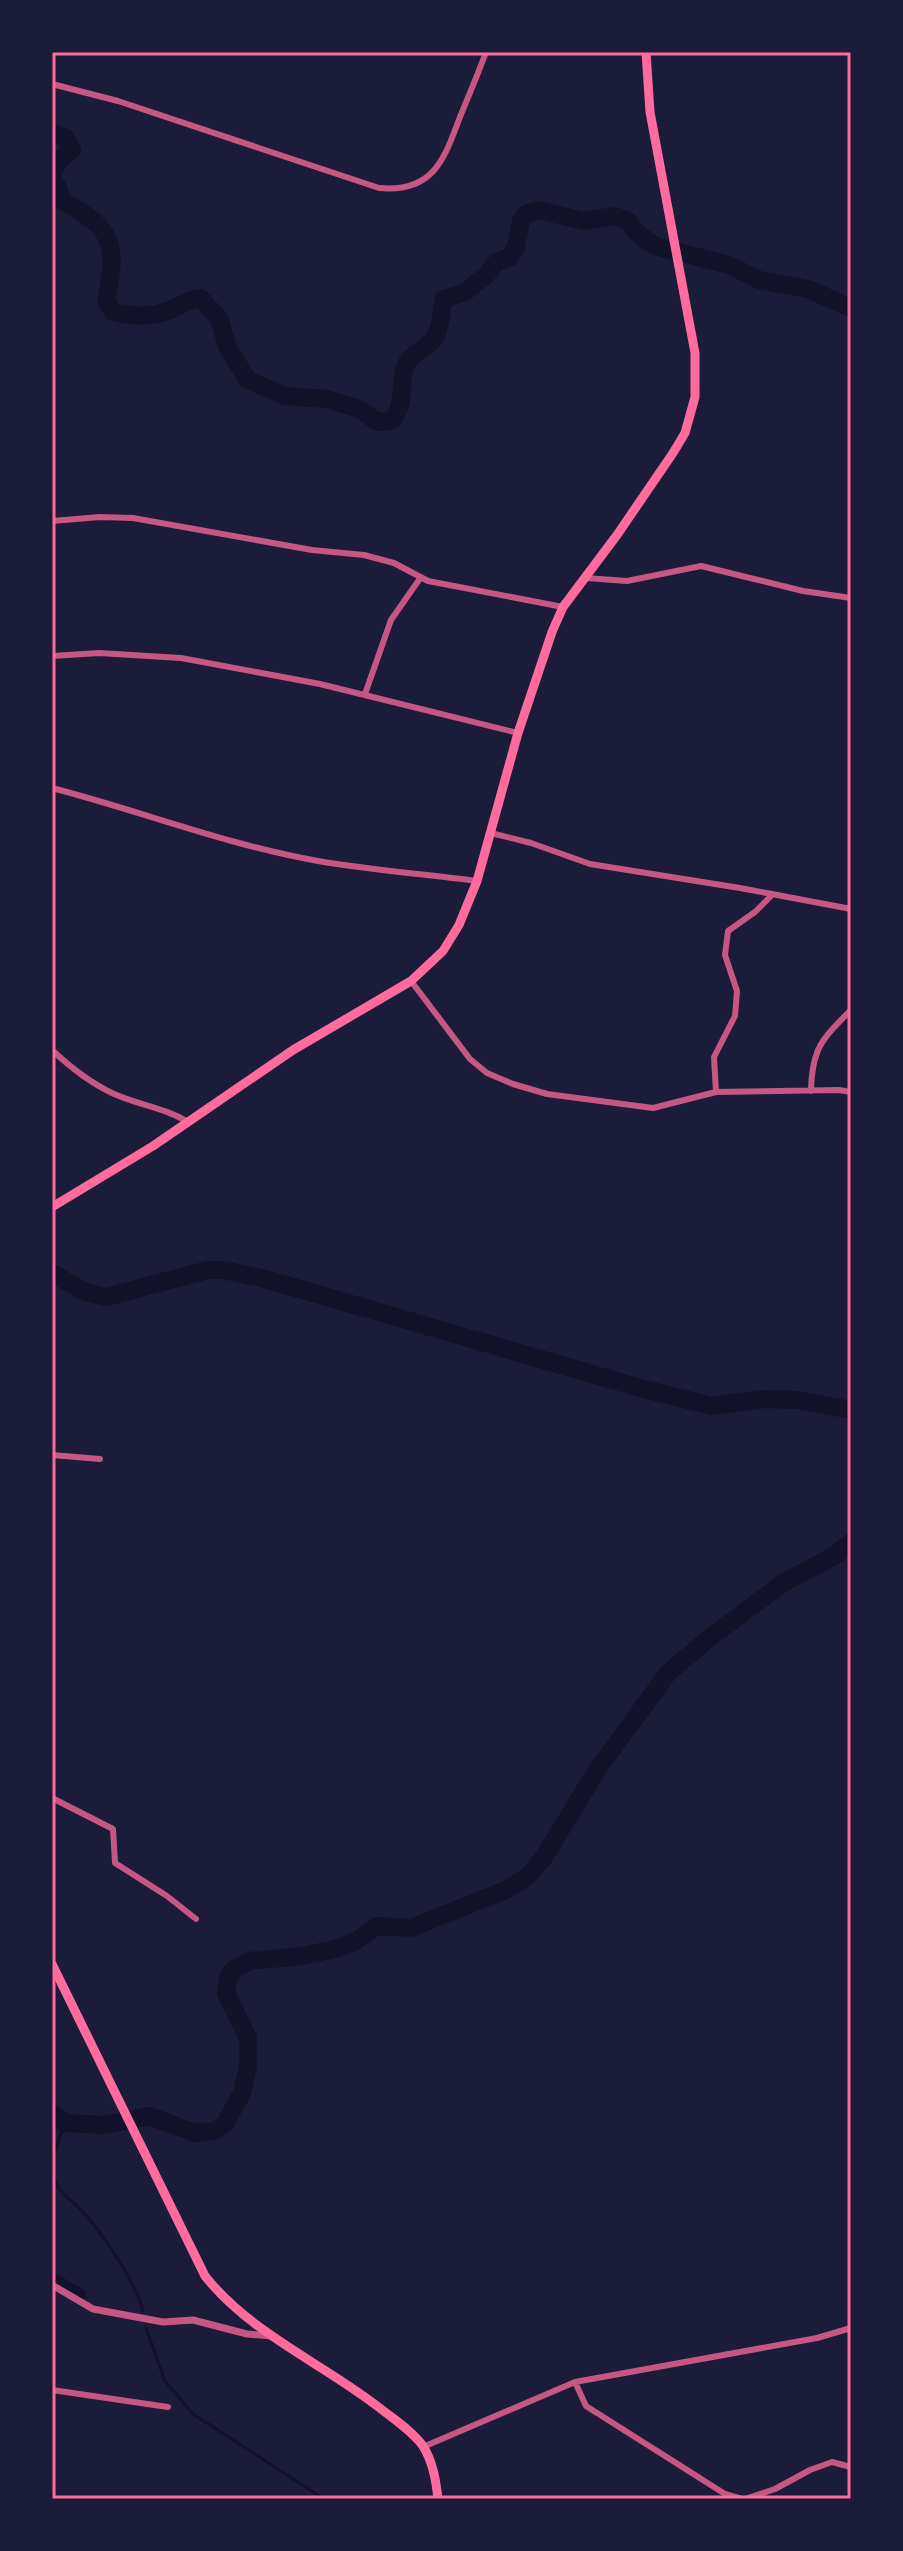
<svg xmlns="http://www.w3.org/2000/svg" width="903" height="2551" viewBox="0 0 903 2551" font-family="'Fira Sans Condensed',sans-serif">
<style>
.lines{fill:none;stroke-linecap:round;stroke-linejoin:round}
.stream{stroke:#12122b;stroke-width:3}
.canal{stroke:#12122b;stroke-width:10}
.river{stroke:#12122b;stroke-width:18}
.minor{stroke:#c65784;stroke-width:6}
.tertiary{stroke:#c65784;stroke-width:7}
.primary{stroke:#ff6b9d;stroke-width:9}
.neatline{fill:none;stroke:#ff6b9d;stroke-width:3}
</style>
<rect width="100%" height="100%" fill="#1b1b3a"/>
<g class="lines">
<path class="stream" d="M 65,2123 C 60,2138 49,2161 54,2177 C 58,2194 71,2199 81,2210 C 101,2231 136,2282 143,2311
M 146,2328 L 165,2381 L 193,2414 L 324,2499"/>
<path class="canal" d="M 52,2277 L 81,2294"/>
<path class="river" d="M 52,133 L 65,137 L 72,150 L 58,161 L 52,177
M 52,180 L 58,187 L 61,200 C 114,229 118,243 106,301 L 113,312 C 130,316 147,318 164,312 C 178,308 186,300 200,298 L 219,318 L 228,349 L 248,380 L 285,396 L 327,399 L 359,409 L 378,422 L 392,420 C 409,399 396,380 408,361 C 414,353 426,348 432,341 C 442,329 440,313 444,299 L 465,292 L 486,275 L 497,262 L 510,257 L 516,247 L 521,221 L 526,214 L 538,210 L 584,221 L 615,216 L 628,221 L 636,232 L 655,246 L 729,265 L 759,280 L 808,289 L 851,308
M 52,1273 L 85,1292 L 106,1297 L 208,1270 L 223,1270 L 265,1279 L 640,1388 L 712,1406 L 763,1399 L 797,1400 L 851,1410
M 52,2113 L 65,2123 L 105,2125 L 149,2116 L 195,2133 L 214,2131 L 225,2124 L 242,2093 L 248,2066 L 248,2038 L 226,1993 L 228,1978 L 232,1971 L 249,1961 L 302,1956 L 339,1948 L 356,1941 L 377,1926 L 411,1928 L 508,1889 L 528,1876 L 544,1857 L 597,1770 L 668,1673 L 708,1639 L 783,1583 L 834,1556 L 851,1542"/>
<path class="minor" d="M 52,84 L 118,101 L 379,188 C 433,193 444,160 460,117 C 469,95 478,74 486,52
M 52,521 L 100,517 L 133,518 L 312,550 L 364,555 L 394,563 L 428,581 L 563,607
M 586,578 L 627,581 L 701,566 L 803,591 L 851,598
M 52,656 L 99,653 L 181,658 L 320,684 L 518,733
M 365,694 L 391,620 L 421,577
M 52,788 C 141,811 227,845 318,861 C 371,870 424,874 477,881
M 491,833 L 531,843 L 590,864 L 740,888 L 851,909
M 411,981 L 470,1059 L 487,1073 L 513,1084 L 547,1094 L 653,1108 L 716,1092 L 839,1090 L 851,1092
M 52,1050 C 69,1066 91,1083 112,1093 C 137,1105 164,1107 188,1122
M 811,1091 C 812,1048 822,1039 851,1010
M 716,1092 L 714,1057 L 735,1016 L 737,991 L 725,955 L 728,931 L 755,912 L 772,895
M 52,1455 L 100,1459
M 52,1798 L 113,1829 L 115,1863 L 167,1896 L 196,1919
M 575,2382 L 586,2406 L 725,2494 L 742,2499
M 52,2390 L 168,2407
M 423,2447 L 575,2382 L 817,2338 L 851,2328
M 745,2499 L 775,2489 L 810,2470 L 832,2462 L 851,2467"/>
<path class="tertiary" d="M 52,2285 L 93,2309 L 163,2322 L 193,2320 L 247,2334 L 272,2336"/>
<path class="primary" d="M 52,1207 L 153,1146 L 293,1050 L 411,981 L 443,951 L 459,925 L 477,881 L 518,733 L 552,632 L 563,607 L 617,535 L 673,453 L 685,433 L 695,397 L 695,353 L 650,112 L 646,52
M 52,1964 L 205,2276 C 251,2334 324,2364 381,2409 C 395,2420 412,2431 423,2446 C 433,2462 436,2481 438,2499"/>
</g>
<rect width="903" height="2551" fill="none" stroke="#1b1b3a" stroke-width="108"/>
<rect x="54" y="54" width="795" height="2443" class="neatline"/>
</svg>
